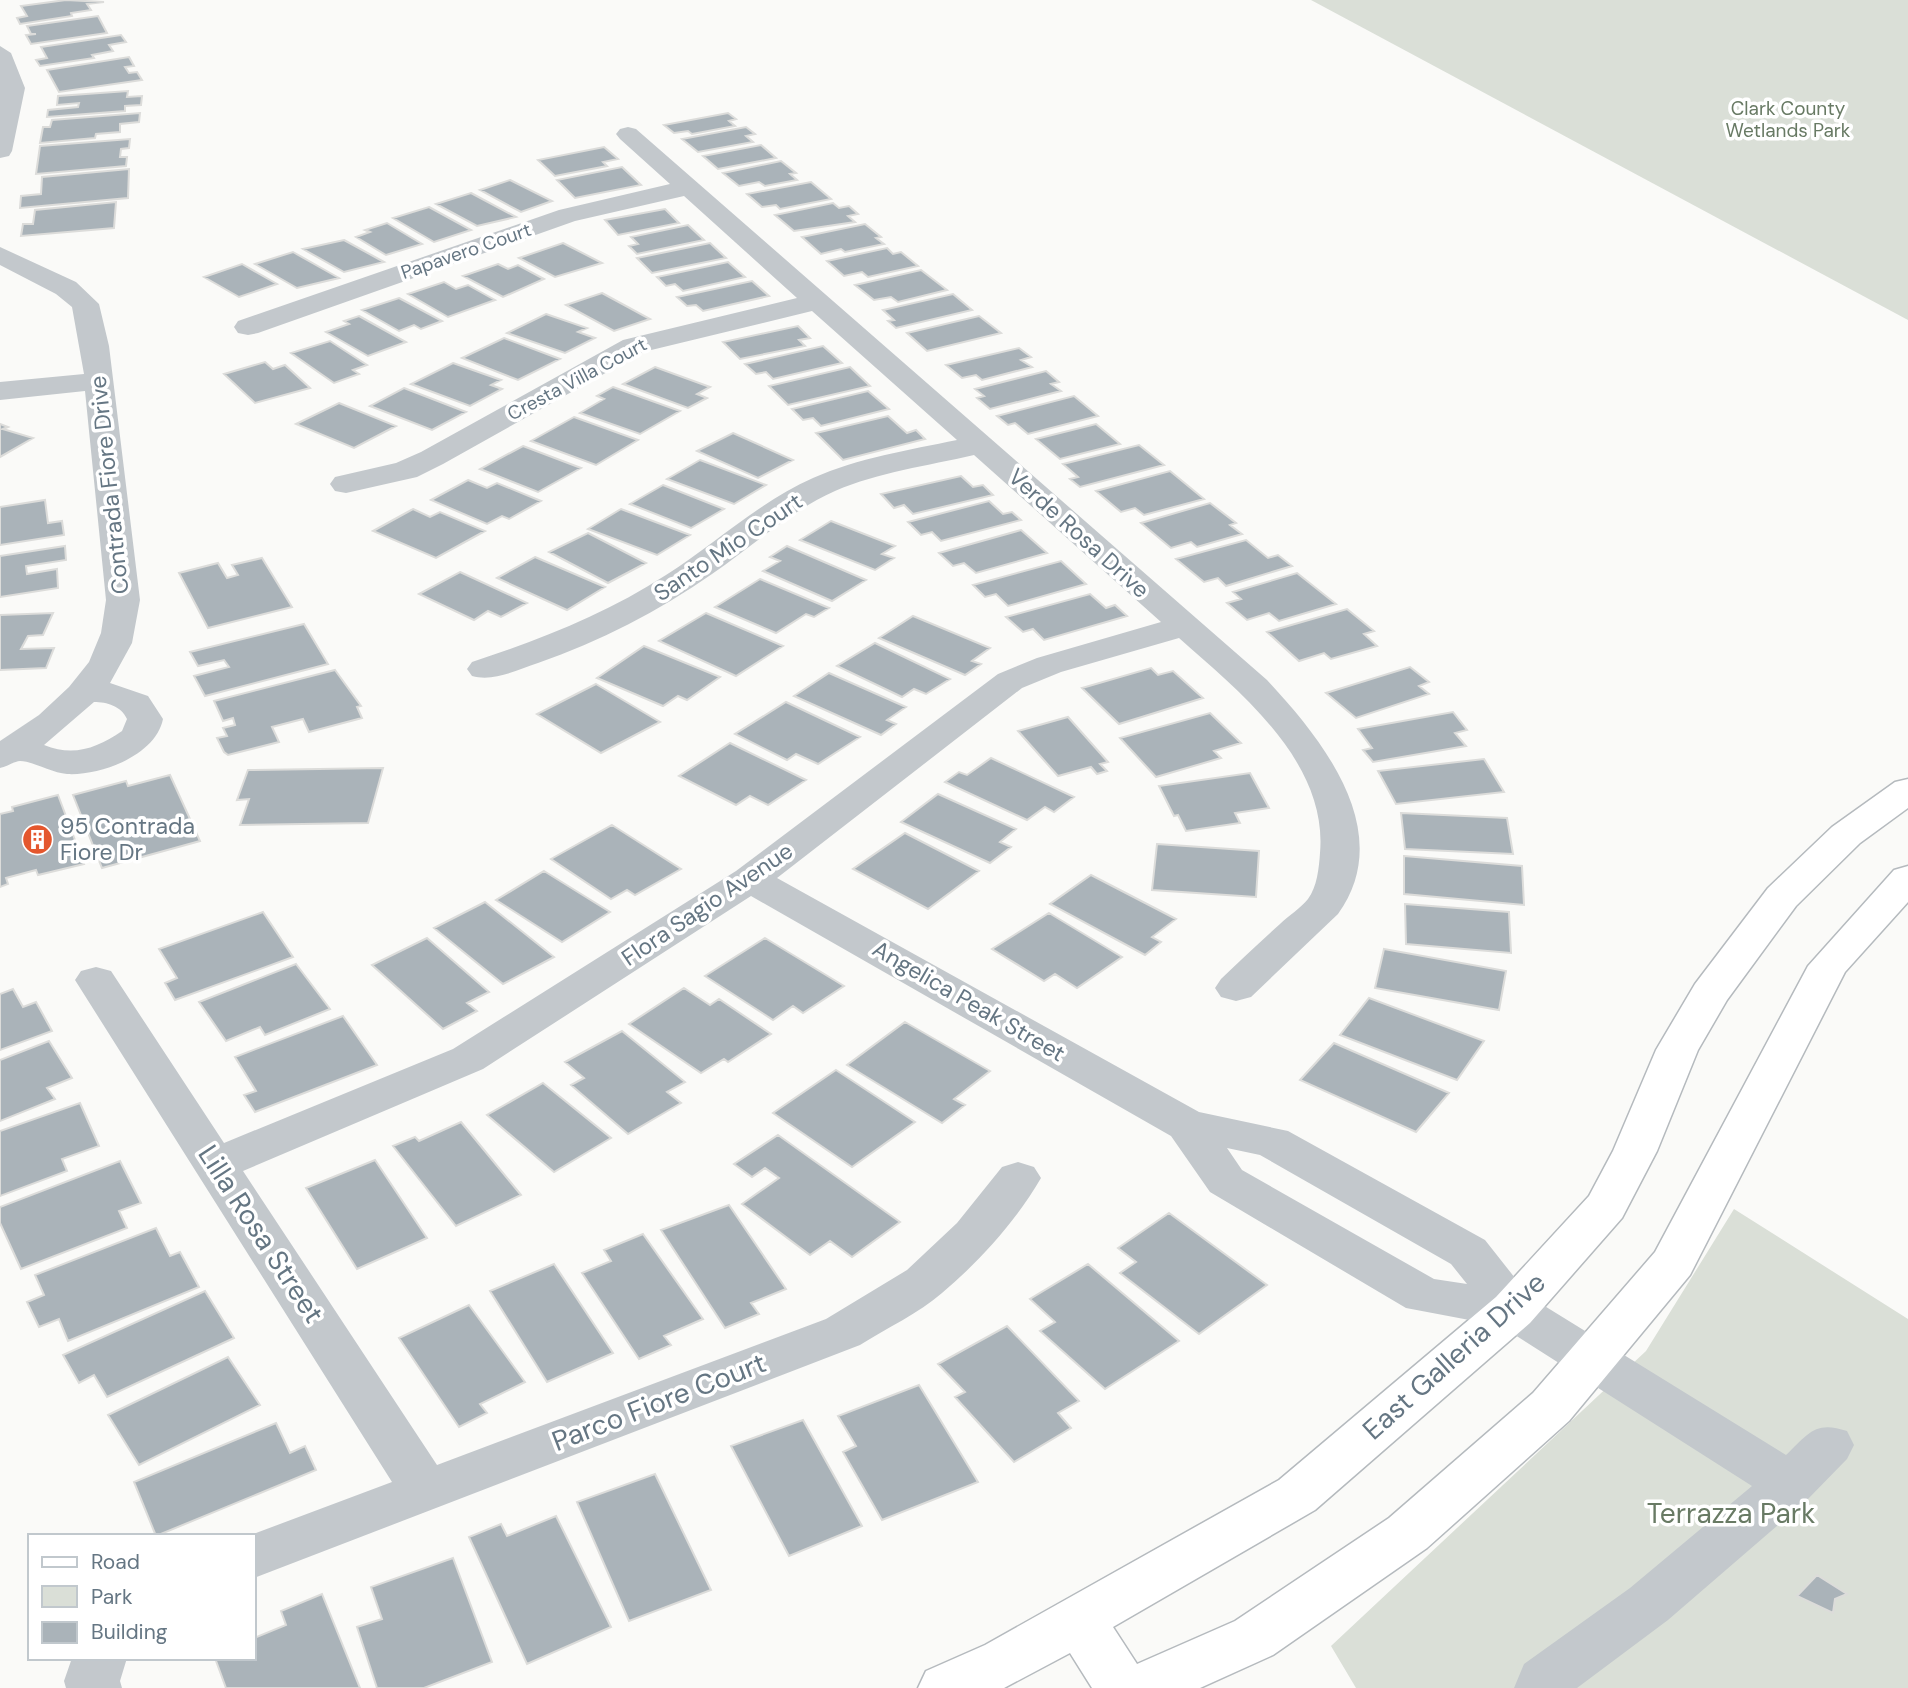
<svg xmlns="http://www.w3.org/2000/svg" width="1908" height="1688" viewBox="0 0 1908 1688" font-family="'DM Sans',sans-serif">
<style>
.green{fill:#dadfd7}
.building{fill:#aab3b9;stroke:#dcdcda;stroke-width:2}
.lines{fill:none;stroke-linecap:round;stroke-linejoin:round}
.major-casing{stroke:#b5babe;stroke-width:3}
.minor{fill:#c3c8cc;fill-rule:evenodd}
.major{fill:#fff;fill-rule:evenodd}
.labels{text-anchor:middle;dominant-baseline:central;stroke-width:7;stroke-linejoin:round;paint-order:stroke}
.far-park-label{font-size:19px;fill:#687a64;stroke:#fff}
.far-street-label{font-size:19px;fill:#657683;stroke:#fff}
.street-label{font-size:23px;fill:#657683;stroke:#fff}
.poi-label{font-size:23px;fill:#657683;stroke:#fff;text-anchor:start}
.near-street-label{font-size:28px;fill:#657683;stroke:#fff}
.near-park-label{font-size:28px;fill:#687a64;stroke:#fff}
</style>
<rect width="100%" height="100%" fill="#fafaf8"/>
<path class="green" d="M 1311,0 L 1908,0 L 1908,320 Z
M 1734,1209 L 1908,1319 L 1908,1688 L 1356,1688 L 1331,1646 L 1646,1351 Z"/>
<path class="building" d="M 66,0 L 104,2 L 87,4 L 91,10 L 71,13 L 72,16 L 20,24 L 17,18 L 27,16 L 21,6 Z
M 98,16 L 107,33 L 31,44 L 26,35 L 36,34 L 31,34 L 27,26 Z
M 121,35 L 126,42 L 109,45 L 113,51 L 92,55 L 94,58 L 40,66 L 36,60 L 47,58 L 41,47 Z
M 129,57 L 134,66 L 125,67 L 129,73 L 137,72 L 142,80 L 59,92 L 47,70 Z
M 128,91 L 127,97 L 142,96 L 141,105 L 125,106 L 125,111 L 47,117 L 48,110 L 78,107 L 79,103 L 57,105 L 58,96 Z
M 140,113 L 139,122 L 120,124 L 120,132 L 96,134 L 95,138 L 40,143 L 43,127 L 50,127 L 52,120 Z
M 728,113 L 736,119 L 729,121 L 735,126 L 692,134 L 688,131 L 674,133 L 664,125 Z
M 746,127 L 755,134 L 746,136 L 753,142 L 698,152 L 682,139 Z
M 130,139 L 129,148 L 121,149 L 120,157 L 127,157 L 126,166 L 36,174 L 40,146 Z
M 761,145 L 776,158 L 718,169 L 703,156 Z
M 604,147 L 618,159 L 603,162 L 607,166 L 555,176 L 538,160 Z
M 781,161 L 796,173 L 790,174 L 797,180 L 765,186 L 759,182 L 739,186 L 723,173 Z
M 622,167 L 641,185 L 575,198 L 557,180 Z
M 129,169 L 128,198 L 20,208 L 21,196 L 41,194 L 42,177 Z
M 510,180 L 552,201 L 521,212 L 480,190 Z
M 811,182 L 831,199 L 780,209 L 776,205 L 762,207 L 747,194 Z
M 471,193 L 516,217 L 477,226 L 436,204 Z
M 116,202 L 114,228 L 21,236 L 23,224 L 33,224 L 35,210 Z
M 833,203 L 839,208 L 849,206 L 858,214 L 848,216 L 855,222 L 794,231 L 775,215 Z
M 429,207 L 471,230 L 434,242 L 393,218 Z
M 665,209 L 679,223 L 618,235 L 605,220 Z
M 387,223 L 422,244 L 386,255 L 356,237 L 370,232 L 365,230 Z
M 865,224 L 881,237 L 876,238 L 884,244 L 845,252 L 841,249 L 821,254 L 802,237 Z
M 688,225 L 704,240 L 637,254 L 629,246 L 638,244 L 631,237 Z
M 344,240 L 384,262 L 344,272 L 303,249 Z
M 563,243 L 602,263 L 555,277 L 519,258 Z
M 710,243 L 726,258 L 652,273 L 637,258 Z
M 887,248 L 893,254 L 901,252 L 918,266 L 868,277 L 862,272 L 844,276 L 827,261 Z
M 293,252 L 339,278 L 297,288 L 255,264 Z
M 728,262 L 745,277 L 683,291 L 675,284 L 666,286 L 657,277 Z
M 242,264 L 277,284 L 239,297 L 204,277 Z
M 498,264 L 508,269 L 518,265 L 544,279 L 503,297 L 463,276 Z
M 921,270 L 947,290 L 898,302 L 891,297 L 874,300 L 855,285 Z
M 752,281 L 769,296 L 703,311 L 696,305 L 687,306 L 677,297 Z
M 444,282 L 456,289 L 468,285 L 495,300 L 448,317 L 408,294 Z
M 602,293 L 650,319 L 614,331 L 566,305 Z
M 953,294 L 972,310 L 896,328 L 888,321 L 894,320 L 883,310 Z
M 399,298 L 442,321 L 421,329 L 414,325 L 399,331 L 362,310 Z
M 546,314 L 587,328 L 578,332 L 595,338 L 565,353 L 507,333 Z
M 359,316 L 406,342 L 368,356 L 326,332 L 349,324 L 344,321 Z
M 979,316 L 1001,333 L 927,351 L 907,333 Z
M 798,326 L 810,338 L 799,340 L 805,346 L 740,359 L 723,342 Z
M 504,338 L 560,359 L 518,380 L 462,358 Z
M 330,341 L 367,365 L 353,370 L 359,374 L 334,383 L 291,353 Z
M 823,346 L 842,363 L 773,379 L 766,372 L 756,374 L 745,364 Z
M 1019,348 L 1031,357 L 1021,360 L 1032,367 L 982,380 L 976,375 L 962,378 L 946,365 Z
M 265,362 L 273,369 L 285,365 L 310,388 L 255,403 L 224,374 Z
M 453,363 L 501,380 L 491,385 L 502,389 L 470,406 L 411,384 Z
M 655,367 L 710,387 L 697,394 L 707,398 L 688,408 L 623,384 Z
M 850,367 L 870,386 L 788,405 L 769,386 Z
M 1046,371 L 1059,382 L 1051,384 L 1061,391 L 990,409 L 977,398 L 984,396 L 975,389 Z
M 613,387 L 680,411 L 640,434 L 580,413 L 604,399 L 597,396 Z
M 404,388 L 466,412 L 432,430 L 370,406 Z
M 868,391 L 889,409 L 821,426 L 813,418 L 803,420 L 792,409 Z
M 1074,396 L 1098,416 L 1028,434 L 1015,423 L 1008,425 L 997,416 Z
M 339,403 L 396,426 L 354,448 L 296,424 Z
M 888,416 L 907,433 L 916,430 L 925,439 L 843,460 L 816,433 Z
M 574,417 L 638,440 L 596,465 L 531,441 Z
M 0,424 L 8,427 L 3,429 L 33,438 L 0,457 Z
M 1096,424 L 1120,444 L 1060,459 L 1036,439 Z
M 733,433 L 793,460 L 758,478 L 697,451 Z
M 1139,445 L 1164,465 L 1080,487 L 1070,479 L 1078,477 L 1063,464 Z
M 523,446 L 581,468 L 538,492 L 480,469 Z
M 700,460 L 766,485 L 734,504 L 667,479 Z
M 1170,471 L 1204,499 L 1144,515 L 1135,508 L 1121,512 L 1096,491 Z
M 961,476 L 973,487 L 983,485 L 993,495 L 913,514 L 904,505 L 894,508 L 881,494 Z
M 468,480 L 487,488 L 497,483 L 541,501 L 509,519 L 502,516 L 487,524 L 431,500 Z
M 663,485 L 724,509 L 691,528 L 630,504 Z
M 45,500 L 48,523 L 62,521 L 64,535 L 0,545 L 0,507 Z
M 989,501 L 1003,514 L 1012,512 L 1021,520 L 941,541 L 932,532 L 921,535 L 908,522 Z
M 1210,503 L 1236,523 L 1230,525 L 1242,534 L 1197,547 L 1191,542 L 1171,548 L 1141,523 Z
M 413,509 L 430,517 L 440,512 L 485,531 L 436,558 L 373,531 Z
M 621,509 L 690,535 L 657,555 L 588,529 Z
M 831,521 L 895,546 L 882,554 L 894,558 L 875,570 L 800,540 Z
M 1021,530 L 1047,553 L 976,573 L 964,563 L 953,566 L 939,553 Z
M 588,533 L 646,563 L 608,583 L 549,552 Z
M 1246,540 L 1268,558 L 1278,555 L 1292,566 L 1226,586 L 1218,578 L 1204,582 L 1176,559 Z
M 65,546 L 66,560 L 26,566 L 27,574 L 57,569 L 58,588 L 0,597 L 0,556 Z
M 787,546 L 866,580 L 832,601 L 763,571 L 780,561 L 770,557 Z
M 535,557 L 605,587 L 567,610 L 497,578 Z
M 262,558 L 292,607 L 208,628 L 179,573 L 218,563 L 227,578 L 238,575 L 232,565 Z
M 1061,561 L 1086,584 L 1008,606 L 996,594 L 985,597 L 973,585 Z
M 460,572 L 527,603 L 501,617 L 488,611 L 474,620 L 419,594 Z
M 1297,573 L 1336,604 L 1279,621 L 1269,613 L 1247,620 L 1227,603 L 1241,599 L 1233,592 Z
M 760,579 L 829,608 L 814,617 L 806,614 L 776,633 L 715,607 Z
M 1090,594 L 1106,608 L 1115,605 L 1127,616 L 1044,640 L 1033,629 L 1023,632 L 1006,617 Z
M 1347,609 L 1374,631 L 1364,634 L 1377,646 L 1331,659 L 1324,653 L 1299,661 L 1267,632 Z
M 53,613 L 43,635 L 28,636 L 21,649 L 54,648 L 46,668 L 0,670 L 0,615 Z
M 706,613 L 783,646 L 736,676 L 659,641 Z
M 913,616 L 990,648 L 972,661 L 981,664 L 965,675 L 879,638 Z
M 304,624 L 328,664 L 205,696 L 194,676 L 229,667 L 224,660 L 198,666 L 190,652 Z
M 875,643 L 950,679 L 926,694 L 914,689 L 902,697 L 837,666 Z
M 644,646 L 720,677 L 687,700 L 678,696 L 663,706 L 597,678 Z
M 1410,667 L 1429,682 L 1419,686 L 1429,694 L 1356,718 L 1326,693 Z
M 1151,668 L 1158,675 L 1173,671 L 1203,698 L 1119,724 L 1082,688 Z
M 335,670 L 361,706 L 357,707 L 362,718 L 309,732 L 303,719 L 272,727 L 279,742 L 228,755 L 224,752 L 217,738 L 227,736 L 223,728 L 235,725 L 233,718 L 223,721 L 214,701 Z
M 829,673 L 906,707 L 887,720 L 896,724 L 881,735 L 794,696 Z
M 596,684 L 660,722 L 601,753 L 537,714 Z
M 786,702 L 860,737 L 818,764 L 796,754 L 787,760 L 735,734 Z
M 1453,712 L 1467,730 L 1455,733 L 1466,746 L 1373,762 L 1363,750 L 1372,748 L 1358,729 Z
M 1210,713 L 1241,743 L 1214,751 L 1221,758 L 1156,777 L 1120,738 Z
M 1068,717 L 1108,762 L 1100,764 L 1107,771 L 1097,774 L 1091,767 L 1058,776 L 1018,731 Z
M 730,743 L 806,780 L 768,805 L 750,796 L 736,805 L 679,776 Z
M 991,758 L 1074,797 L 1054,812 L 1045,807 L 1027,820 L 945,782 L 959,772 L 967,775 Z
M 1484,759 L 1504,792 L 1396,804 L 1378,771 Z
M 383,768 L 368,823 L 240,825 L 249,799 L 237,800 L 248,770 Z
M 1250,773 L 1269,808 L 1235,813 L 1240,823 L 1186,831 L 1178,815 L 1174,816 L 1159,786 Z
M 170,775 L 200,841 L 102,868 L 73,795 L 126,781 L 128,786 Z
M 938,794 L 1016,829 L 1000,842 L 1011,847 L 990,863 L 901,822 Z
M 58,795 L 84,864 L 38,875 L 36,870 L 6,878 L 8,884 L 0,887 L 0,814 L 13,811 L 12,807 Z
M 1401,813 L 1507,818 L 1513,854 L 1405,849 Z
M 612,825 L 681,869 L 635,895 L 627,890 L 611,899 L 551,859 Z
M 905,833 L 979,871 L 928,909 L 853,869 Z
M 1157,844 L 1259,851 L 1256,897 L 1152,890 Z
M 1404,856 L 1522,866 L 1524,905 L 1404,894 Z
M 544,871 L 610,912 L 562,942 L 496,900 Z
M 1091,875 L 1176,919 L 1152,937 L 1161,942 L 1145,955 L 1050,904 Z
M 485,902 L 554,957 L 503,984 L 434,928 Z
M 1405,904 L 1509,912 L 1511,953 L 1406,944 Z
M 263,912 L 293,957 L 175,1000 L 165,983 L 177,978 L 159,949 Z
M 1049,913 L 1122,957 L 1077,988 L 1055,974 L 1044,981 L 992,949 Z
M 427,938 L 489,992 L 467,1003 L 477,1011 L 443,1029 L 372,965 Z
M 765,938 L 844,986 L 803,1013 L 793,1006 L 773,1020 L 705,976 Z
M 1384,949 L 1506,971 L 1499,1010 L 1375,988 Z
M 296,964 L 330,1009 L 265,1035 L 260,1027 L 226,1041 L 199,1002 Z
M 684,988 L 710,1005 L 719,999 L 771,1034 L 728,1062 L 724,1059 L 701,1073 L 629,1024 Z
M 13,989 L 23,1007 L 36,1002 L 52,1031 L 0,1050 L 0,994 Z
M 1369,998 L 1484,1041 L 1457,1080 L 1340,1035 Z
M 343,1016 L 377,1065 L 255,1112 L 244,1095 L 256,1091 L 235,1057 Z
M 905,1022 L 990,1071 L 954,1099 L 965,1105 L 942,1123 L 847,1065 Z
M 622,1031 L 685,1082 L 667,1092 L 681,1103 L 628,1134 L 571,1085 L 584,1078 L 565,1062 Z
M 49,1041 L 72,1078 L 47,1088 L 55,1099 L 0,1121 L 0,1060 Z
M 1334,1043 L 1449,1093 L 1416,1132 L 1300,1080 Z
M 836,1070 L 915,1122 L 852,1167 L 773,1113 Z
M 543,1083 L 611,1138 L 554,1172 L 487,1115 Z
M 80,1103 L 99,1146 L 62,1159 L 67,1171 L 0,1196 L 0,1131 Z
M 461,1122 L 521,1195 L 456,1226 L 393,1146 L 415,1137 L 419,1141 Z
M 778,1135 L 900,1222 L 852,1257 L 830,1241 L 810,1255 L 742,1204 L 779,1178 L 765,1168 L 752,1177 L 734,1164 Z
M 375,1160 L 427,1238 L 357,1269 L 306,1188 Z
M 120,1161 L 141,1203 L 119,1211 L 127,1228 L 21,1269 L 0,1223 L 0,1207 Z
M 729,1205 L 786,1289 L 751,1303 L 759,1314 L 725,1328 L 661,1230 Z
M 1169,1213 L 1267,1285 L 1199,1334 L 1120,1273 L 1136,1262 L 1118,1248 Z
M 156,1228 L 170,1256 L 180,1252 L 199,1287 L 68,1341 L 59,1319 L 39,1327 L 27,1302 L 44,1295 L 35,1275 Z
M 643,1234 L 703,1319 L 664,1336 L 671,1345 L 639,1359 L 582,1273 L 611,1261 L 604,1250 Z
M 554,1264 L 613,1353 L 547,1382 L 490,1291 Z
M 1088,1264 L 1179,1341 L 1105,1389 L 1040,1331 L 1055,1322 L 1030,1299 Z
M 205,1291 L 234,1338 L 107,1397 L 94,1375 L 79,1383 L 63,1355 Z
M 469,1305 L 525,1382 L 480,1404 L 487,1413 L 459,1427 L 399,1338 Z
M 1007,1326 L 1079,1401 L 1058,1413 L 1071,1428 L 1014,1462 L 955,1397 L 965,1392 L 938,1364 Z
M 228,1357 L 260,1405 L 139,1465 L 108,1415 Z
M 919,1385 L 978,1482 L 882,1520 L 843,1452 L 856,1446 L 838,1416 Z
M 803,1420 L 862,1526 L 789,1556 L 731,1446 Z
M 276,1423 L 290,1453 L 305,1446 L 316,1470 L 156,1536 L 134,1482 Z
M 655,1474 L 711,1590 L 629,1621 L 577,1502 Z
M 556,1516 L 611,1627 L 527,1664 L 469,1537 L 501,1524 L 507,1536 Z
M 453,1558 L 492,1662 L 424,1688 L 377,1688 L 357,1627 L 382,1619 L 371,1587 Z
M 1817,1575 L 1847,1594 L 1835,1599 L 1833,1613 L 1797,1596 Z
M 322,1594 L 360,1688 L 226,1688 L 215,1658 L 254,1658 L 254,1638 L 286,1625 L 281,1611 Z"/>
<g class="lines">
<defs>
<path id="major" d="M 1908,779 L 1908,808 L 1860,843 L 1796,906 L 1727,1000 L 1698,1050 L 1657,1151 L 1622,1218 L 1530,1323 L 1315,1510 L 1113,1627 L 1137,1664 L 1235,1621 L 1389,1518 L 1533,1393 L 1655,1252 L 1808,966 L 1894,870 L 1908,866 L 1908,902 L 1845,972 L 1690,1275 L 1569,1421 L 1427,1548 L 1273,1655 L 1200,1688 L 1092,1688 L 1070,1653 L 1004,1688 L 918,1688 L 926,1671 L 985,1645 L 1279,1480 L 1496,1297 L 1589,1196 L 1613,1151 L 1656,1050 L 1695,984 L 1768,888 L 1832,827 L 1895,782 Z"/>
</defs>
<use href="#major" class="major-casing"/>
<path class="minor" d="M 0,46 L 11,53 L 25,88 L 12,151 L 9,156 L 0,158 Z
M 628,127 L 636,129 L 1267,680 C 1323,740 1397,832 1338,914 L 1251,997 L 1236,1001 L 1221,997 L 1215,988 L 1221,979 C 1241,960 1260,942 1280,924 C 1288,916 1301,908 1308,899 C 1317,887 1319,868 1320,853 C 1328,762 1240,692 1179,638 L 1061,672 L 1022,688 L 777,878 L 1199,1112 L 1288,1131 L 1485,1240 L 1530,1297 L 1786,1455 C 1808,1434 1815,1420 1847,1431 L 1854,1445 L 1847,1459 L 1807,1500 L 1668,1620 L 1577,1688 L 1514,1688 L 1524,1664 L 1630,1588 L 1752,1486 L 1501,1326 L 1406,1308 L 1210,1192 L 1171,1136 L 751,896 L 483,1069 L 243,1171 L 437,1465 L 826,1319 L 907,1270 L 957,1223 L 1002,1167 L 1018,1162 L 1034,1167 L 1041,1178 C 1016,1221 980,1261 942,1293 C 919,1313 887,1328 860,1345 L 254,1578 L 254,1536 L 248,1536 L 392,1482 L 75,980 L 81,971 L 96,967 L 111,971 L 224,1143 L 453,1049 L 736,871 L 998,674 L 1037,658 L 1161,622 L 974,455 C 927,466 879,472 835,491 C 790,511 753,546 712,574 C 658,612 600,641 538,663 C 517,670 494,682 472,676 L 467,669 L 472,662 C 539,640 606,614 666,575 C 715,544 759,502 813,478 C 858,458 909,450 957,440 L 812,311 L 643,352 L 443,464 L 417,477 L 346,493 L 335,491 L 330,484 L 335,477 L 396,463 L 421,452 L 623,340 L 797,298 L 684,196 L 575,221 L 258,333 L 248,335 L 238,333 L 234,327 L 238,321 L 559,210 L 670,184 L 620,139 L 616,134 L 620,129 ZM 1227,1148 L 1260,1155 L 1451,1264 L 1467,1284 L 1434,1279 L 1242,1170 Z
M 0,247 L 76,282 L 99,304 L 109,346 L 140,600 L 132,643 L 110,683 L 148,696 L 163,719 C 156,755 101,776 67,774 C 52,773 32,761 20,761 C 15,761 6,767 0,768 L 0,741 L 39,715 L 69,687 L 89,662 L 101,633 L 106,600 L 85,391 L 0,400 L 0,382 L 84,374 L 72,307 L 56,294 L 0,265 ZM 94,702 C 107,702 121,706 127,719 L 122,731 C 97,748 74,757 44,745 Z
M 72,1658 L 127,1658 L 120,1681 L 122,1688 L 66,1688 L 64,1681 Z"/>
<use href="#major" class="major"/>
</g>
<defs>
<symbol id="building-disc" viewBox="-11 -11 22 22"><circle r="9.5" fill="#e4572e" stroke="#fff"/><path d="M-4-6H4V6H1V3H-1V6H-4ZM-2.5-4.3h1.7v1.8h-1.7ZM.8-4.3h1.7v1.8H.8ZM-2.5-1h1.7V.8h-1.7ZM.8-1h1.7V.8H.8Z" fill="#fff"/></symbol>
</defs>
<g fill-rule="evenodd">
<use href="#building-disc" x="20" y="822" width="35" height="35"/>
</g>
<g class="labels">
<g class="far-park-label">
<text x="1788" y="108">Clark County<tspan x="1788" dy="22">Wetlands Park</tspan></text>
</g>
<g class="far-street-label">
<text transform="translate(466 251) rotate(-19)">Papavero Court</text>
<text transform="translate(577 379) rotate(-28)">Cresta Villa Court</text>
</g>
<g class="street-label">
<text transform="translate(109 485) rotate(-96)">Contrada Fiore Drive</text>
<text transform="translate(1079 533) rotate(42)">Verde Rosa Drive</text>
<text transform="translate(728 547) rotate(-34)">Santo Mio Court</text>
<text transform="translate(707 904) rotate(-34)">Flora Sagio Avenue</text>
<text transform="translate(969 1001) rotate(30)">Angelica Peak Street</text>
</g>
<g class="poi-label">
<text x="60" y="826">95 Contrada<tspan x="60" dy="26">Fiore Dr</tspan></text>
</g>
<g class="near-street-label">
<text transform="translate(261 1234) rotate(57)">Lilla Rosa Street</text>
<text transform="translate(1454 1356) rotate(-42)">East Galleria Drive</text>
<text transform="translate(659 1402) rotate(-21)">Parco Fiore Court</text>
</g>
<g class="near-park-label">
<text x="1731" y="1513">Terrazza Park</text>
</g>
</g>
<rect x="28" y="1534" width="228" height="126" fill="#ffffff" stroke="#c1c8cd" stroke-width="2"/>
<rect x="42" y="1557" width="35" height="10" fill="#ffffff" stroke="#c1c8cd" stroke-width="2"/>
<text x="91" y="1569" font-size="21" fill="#657683">Road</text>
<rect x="42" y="1586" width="35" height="21" fill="#dadfd7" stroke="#c1c8cd" stroke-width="2"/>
<text x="91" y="1604" font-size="21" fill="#657683">Park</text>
<rect x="42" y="1622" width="35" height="21" fill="#aab3b9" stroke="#c1c8cd" stroke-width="2"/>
<text x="91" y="1639" font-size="21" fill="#657683">Building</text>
</svg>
